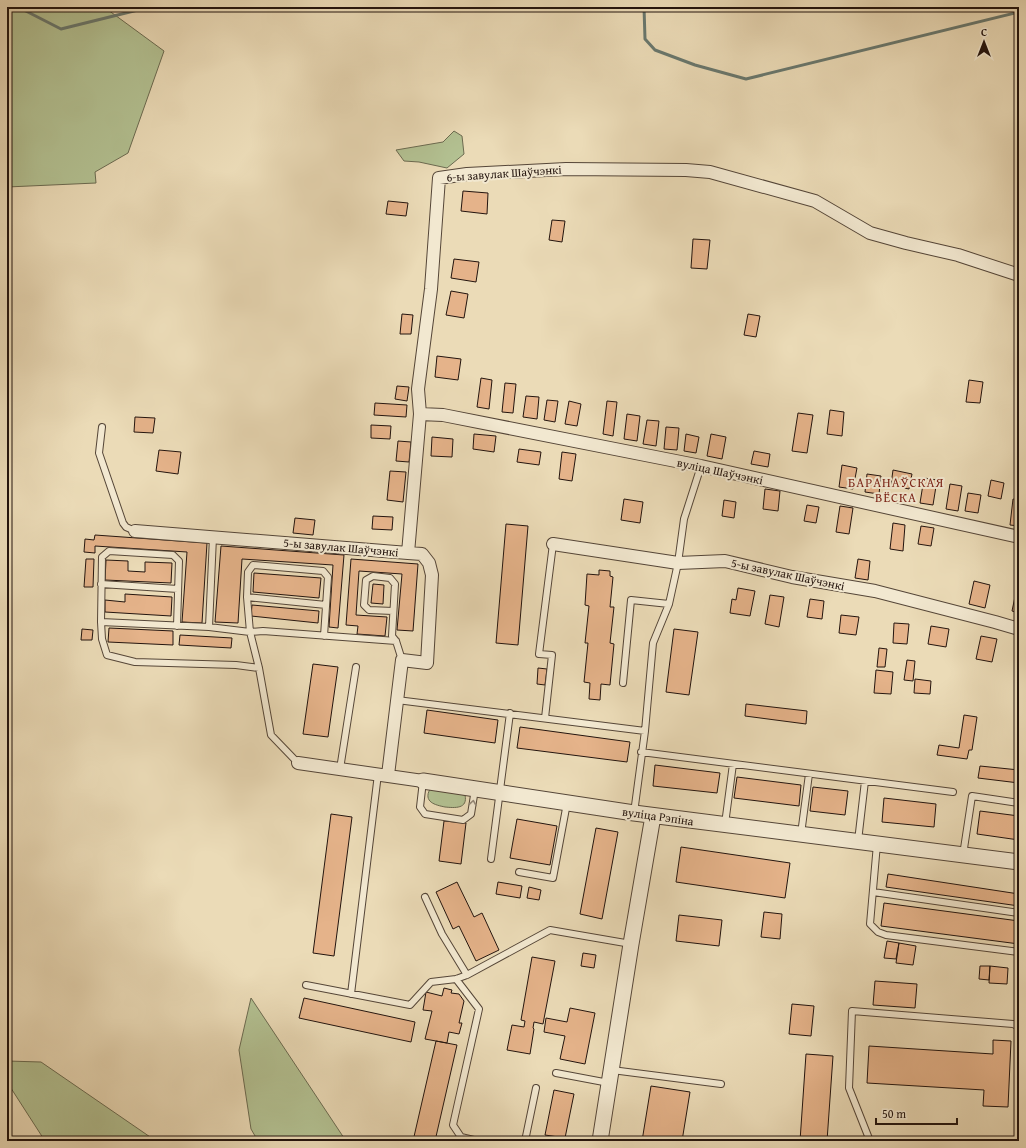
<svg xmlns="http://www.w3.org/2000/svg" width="1026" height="1148" viewBox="0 0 1026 1148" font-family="'Gentium Book Plus',serif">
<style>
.green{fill:#b3c192;stroke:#6b6a50}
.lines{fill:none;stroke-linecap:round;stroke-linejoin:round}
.stream{stroke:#69786e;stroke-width:3}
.building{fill:#e5b38a;stroke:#23140e}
.service-casing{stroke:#554638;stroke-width:8}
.minor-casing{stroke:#554638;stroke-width:14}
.tertiary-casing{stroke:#554638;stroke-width:17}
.service{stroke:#f2e8d0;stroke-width:6}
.minor{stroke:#f2e8d0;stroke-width:12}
.tertiary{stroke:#f2e8d0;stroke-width:15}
.oneway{stroke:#958979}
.labels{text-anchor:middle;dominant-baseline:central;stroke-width:4;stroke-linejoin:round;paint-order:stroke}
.street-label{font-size:12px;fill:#23140e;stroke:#f2e8d0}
.neighbourhood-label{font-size:13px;letter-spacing:1px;fill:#7a1f14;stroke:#f2e8d0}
</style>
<rect width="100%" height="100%" fill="#ebdbb7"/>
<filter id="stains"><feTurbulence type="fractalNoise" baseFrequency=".005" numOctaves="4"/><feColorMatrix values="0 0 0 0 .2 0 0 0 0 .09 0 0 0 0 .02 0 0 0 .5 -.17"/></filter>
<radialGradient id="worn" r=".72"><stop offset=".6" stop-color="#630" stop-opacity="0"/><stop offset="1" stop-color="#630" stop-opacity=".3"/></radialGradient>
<path class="green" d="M 7,7 L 104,7 L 164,51 L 128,153 L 95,172 L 96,183 L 7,187 Z
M 454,131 L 462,136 L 464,154 L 447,168 L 419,162 L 404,161 L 396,150 L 443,142 Z
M 430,789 L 465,795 C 468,809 455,808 445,807 C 435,805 423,802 430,789 Z
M 251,998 L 346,1141 L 258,1141 L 251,1129 L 239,1050 Z
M 7,1061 L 41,1062 L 156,1141 L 45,1141 L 7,1082 Z"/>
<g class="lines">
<path class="stream" d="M 18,7 L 61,29 L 150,7
M 644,7 L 645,39 L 655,50 L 695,65 L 746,79 L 1019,12"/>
</g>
<path class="building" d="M 463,191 L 488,193 L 487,214 L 461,211 Z
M 388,201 L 408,203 L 406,216 L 386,214 Z
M 552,220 L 565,221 L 562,242 L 549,240 Z
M 693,239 L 710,240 L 707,269 L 691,268 Z
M 454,259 L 479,262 L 476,282 L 451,278 Z
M 451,291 L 468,294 L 464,318 L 446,315 Z
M 402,314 L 413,315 L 411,334 L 400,334 Z
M 748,314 L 760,316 L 756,337 L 744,335 Z
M 437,356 L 461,359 L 458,380 L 435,377 Z
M 481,378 L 492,380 L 489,409 L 477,407 Z
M 969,380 L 983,382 L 980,403 L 966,402 Z
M 505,383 L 516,384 L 513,413 L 502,412 Z
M 397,386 L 409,387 L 407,401 L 395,399 Z
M 526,396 L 539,397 L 537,419 L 523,417 Z
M 547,400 L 558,401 L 555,422 L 544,420 Z
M 569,401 L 581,404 L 577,426 L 565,424 Z
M 607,401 L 617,402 L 613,436 L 603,434 Z
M 375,403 L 407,405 L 406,417 L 374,415 Z
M 830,410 L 844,412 L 842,436 L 827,434 Z
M 798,413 L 813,415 L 807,453 L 792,451 Z
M 627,414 L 640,416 L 637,441 L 624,439 Z
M 135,417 L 155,418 L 153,433 L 134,432 Z
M 647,420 L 659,421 L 656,446 L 643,444 Z
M 371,425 L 391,426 L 390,439 L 371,438 Z
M 666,427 L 679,428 L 677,450 L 664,449 Z
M 474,434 L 496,436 L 494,452 L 473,449 Z
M 686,434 L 699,437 L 696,453 L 684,451 Z
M 711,434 L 726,437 L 722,459 L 707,456 Z
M 432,437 L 453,439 L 452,457 L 431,456 Z
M 398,441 L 411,442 L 409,462 L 396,461 Z
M 519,449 L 541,452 L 539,465 L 517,462 Z
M 159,450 L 181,452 L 178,474 L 156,471 Z
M 754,451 L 770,454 L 768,467 L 751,464 Z
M 562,452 L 576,454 L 572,481 L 559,479 Z
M 842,465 L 857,468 L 853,489 L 839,487 Z
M 893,470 L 912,474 L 909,489 L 891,485 Z
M 390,471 L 406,472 L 403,502 L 387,500 Z
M 867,474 L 881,476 L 879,494 L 865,492 Z
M 924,478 L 937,480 L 933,505 L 920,503 Z
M 991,480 L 1004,483 L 1001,499 L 988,496 Z
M 950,484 L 962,486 L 958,511 L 946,509 Z
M 765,489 L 780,491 L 778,511 L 763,509 Z
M 968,493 L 981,495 L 978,513 L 965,511 Z
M 624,499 L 643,502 L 640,523 L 621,520 Z
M 1013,499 L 1019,500 L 1019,526 L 1010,525 Z
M 724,500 L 736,502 L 734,518 L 722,516 Z
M 807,505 L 819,507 L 816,523 L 804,521 Z
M 840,506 L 853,508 L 849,534 L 836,532 Z
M 373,516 L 393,517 L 392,530 L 372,529 Z
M 295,518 L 315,520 L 313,535 L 293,533 Z
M 893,523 L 905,525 L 903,551 L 890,549 Z
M 506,524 L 528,526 L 518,645 L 496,643 Z
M 921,526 L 934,528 L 931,546 L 918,544 Z
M 95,535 L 207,543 L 202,623 L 182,622 L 187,552 L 95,546 L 95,553 L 84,552 L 85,539 L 94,540 Z
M 221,546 L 344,555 L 338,628 L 329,627 L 333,565 L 242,559 L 238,623 L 215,622 Z
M 86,559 L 94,559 L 93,587 L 84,587 Z
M 351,559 L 418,564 L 413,631 L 397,630 L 402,574 L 359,571 L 356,615 L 387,617 L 385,636 L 357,634 L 358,626 L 346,625 Z
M 858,559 L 870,561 L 868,580 L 855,578 Z
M 106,560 L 128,561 L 128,571 L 145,572 L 145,562 L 172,563 L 171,583 L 105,580 Z
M 599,570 L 610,571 L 610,576 L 613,577 L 610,607 L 614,607 L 610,643 L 614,644 L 610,685 L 601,684 L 600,700 L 589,699 L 590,683 L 584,682 L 588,643 L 585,643 L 589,606 L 585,605 L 587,574 L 599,575 Z
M 254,573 L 321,578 L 319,598 L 253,592 Z
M 974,581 L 990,585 L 985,608 L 969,604 Z
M 373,584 L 384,585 L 383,604 L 371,603 Z
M 738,588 L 755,591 L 750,616 L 730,613 L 732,599 L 736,600 Z
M 1016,592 L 1019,592 L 1019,613 L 1012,611 Z
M 125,594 L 172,597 L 171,616 L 105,612 L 105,600 L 125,602 Z
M 770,595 L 784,597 L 779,627 L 765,624 Z
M 810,599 L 824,601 L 822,619 L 807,617 Z
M 252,605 L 319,611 L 318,623 L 251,616 Z
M 841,615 L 859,617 L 856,635 L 839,633 Z
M 894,623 L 909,624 L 907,644 L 893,643 Z
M 931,626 L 949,629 L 946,647 L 928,644 Z
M 109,628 L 173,631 L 173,645 L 108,642 Z
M 82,629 L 93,630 L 92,640 L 81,640 Z
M 674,629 L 698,632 L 689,695 L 666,692 Z
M 180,635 L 232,638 L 231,648 L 179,645 Z
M 981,636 L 997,639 L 992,662 L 976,659 Z
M 879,648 L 887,649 L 885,667 L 877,667 Z
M 907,660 L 915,661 L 913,681 L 904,680 Z
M 313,664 L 338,667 L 328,737 L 303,734 Z
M 538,668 L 547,669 L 545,685 L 537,684 Z
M 876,670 L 893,672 L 891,694 L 874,693 Z
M 915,679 L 931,681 L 930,694 L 914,693 Z
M 746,704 L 807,711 L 806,724 L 745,716 Z
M 427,710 L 498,720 L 495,743 L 424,733 Z
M 964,715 L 977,717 L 972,750 L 969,750 L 967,759 L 937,755 L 939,745 L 959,748 Z
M 520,727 L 630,742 L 627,762 L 517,748 Z
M 655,765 L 720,773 L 717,793 L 653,786 Z
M 980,766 L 1019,770 L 1019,783 L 978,778 Z
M 737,777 L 801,785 L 799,806 L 734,798 Z
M 813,787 L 848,791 L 845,815 L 810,811 Z
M 884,798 L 936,804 L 934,827 L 882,822 Z
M 980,811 L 1019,816 L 1019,840 L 977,834 Z
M 331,814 L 352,817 L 334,956 L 313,953 Z
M 517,819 L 557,826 L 550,865 L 510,858 Z
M 444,821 L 466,823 L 461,864 L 439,861 Z
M 596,828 L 618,832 L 602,919 L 580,914 Z
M 681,847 L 790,863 L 785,898 L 676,882 Z
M 888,874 L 1019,894 L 1019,906 L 886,887 Z
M 457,882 L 474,917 L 482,913 L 499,950 L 476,961 L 459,926 L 453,929 L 436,892 Z
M 498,882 L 522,886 L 520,898 L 496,894 Z
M 529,887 L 541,890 L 539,900 L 527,898 Z
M 884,903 L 1019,921 L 1019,944 L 881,926 Z
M 764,912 L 782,914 L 780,939 L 761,937 Z
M 679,915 L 722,920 L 719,946 L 676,941 Z
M 887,941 L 899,943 L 896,959 L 884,958 Z
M 899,943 L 916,946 L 913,965 L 896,963 Z
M 583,953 L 596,955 L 594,968 L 581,966 Z
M 532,957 L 555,961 L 543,1024 L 534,1022 L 533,1028 L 534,1029 L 530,1054 L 507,1050 L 512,1025 L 524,1027 L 525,1021 L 521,1020 Z
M 980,966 L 990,966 L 989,980 L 979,979 Z
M 990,966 L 1008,968 L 1007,984 L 989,983 Z
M 875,981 L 917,984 L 915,1008 L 873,1005 Z
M 444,988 L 452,990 L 451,993 L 459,994 L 464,1001 L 459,1023 L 462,1023 L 459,1034 L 449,1032 L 447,1043 L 425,1039 L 432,1011 L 423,1010 L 426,992 L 442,996 Z
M 304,998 L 415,1022 L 411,1042 L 299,1018 Z
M 792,1004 L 814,1006 L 811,1036 L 789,1034 Z
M 570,1008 L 595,1013 L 585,1064 L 560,1059 L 565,1036 L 544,1032 L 546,1018 L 567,1022 Z
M 993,1040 L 1011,1041 L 1008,1107 L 983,1106 L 984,1090 L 867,1083 L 869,1046 L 993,1054 Z
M 436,1041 L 457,1045 L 435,1141 L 413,1141 Z
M 806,1054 L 833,1056 L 827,1141 L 800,1141 Z
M 651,1086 L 690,1092 L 682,1141 L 642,1141 Z
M 554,1090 L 574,1094 L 565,1138 L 545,1135 Z"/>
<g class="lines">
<defs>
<path id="service" d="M 102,427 L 99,453 L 123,523 L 126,527 L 135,531
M 213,537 L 209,627 L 250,632 L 259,668 L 271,735 L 298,763
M 101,584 L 178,589
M 247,597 L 326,605
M 393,611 L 369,610 L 364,605 L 366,580 L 373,576 L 390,578 L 395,584 L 392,636 L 396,641 L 402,660
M 101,622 L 102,639 L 107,655 L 135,662 L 236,665 L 259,668
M 177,626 L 179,561 L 173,555 L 109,551 L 102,557 L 101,622 L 209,627
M 324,636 L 328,577 L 323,571 L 253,565 L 248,572 L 247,597 L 250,632 L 263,631 L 396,641
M 623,683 L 631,600 L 669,604
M 397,700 L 645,731
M 545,718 L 552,655 L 539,654 L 553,544
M 641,752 L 953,792
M 340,769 L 356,667
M 423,781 L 420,807 L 425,814 L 463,820 L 471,814 L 475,789
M 634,813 L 645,731 L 653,643 L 669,604 L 678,563 L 684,519 L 701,466
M 725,824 L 733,764
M 801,834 L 809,774
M 858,841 L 865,781
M 877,844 L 870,924 L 878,932 L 886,935 L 1019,952
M 963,855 L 972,796 L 1019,803
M 491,859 L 510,713
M 519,872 L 553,878 L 567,803
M 873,892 L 1019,913
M 467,975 L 550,930 L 631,944
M 456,979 L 479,1009 L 453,1125 L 461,1137 L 478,1141
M 306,985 L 410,1005 L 431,982 L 456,979 L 467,975 L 442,934 L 425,897
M 351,994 L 378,774
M 612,1070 L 721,1084
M 556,1073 L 609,1083
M 525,1141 L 536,1088
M 870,1141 L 849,1088 L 852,1011 L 1013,1024 L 1019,1027"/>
<path id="minor" d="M 420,414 L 443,415 L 701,466 L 1019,537
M 135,531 L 408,553 L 420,414 L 418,389 L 431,289 L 439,178 L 467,174 L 566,169 L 686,170 L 710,172 L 815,201 L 870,233 L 906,243 L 958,255 L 1019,275
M 553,544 L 678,563 L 725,561 L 792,577 L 875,591 L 995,622 L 1019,629
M 298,763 L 423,781
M 388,775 L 402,660 L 427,663 L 432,575 L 429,563 L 422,554 L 408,553"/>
<path id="tertiary" d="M 423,781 L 634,813 L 1019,862
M 600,1141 L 631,944 L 653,816"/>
</defs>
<use href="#service" class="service-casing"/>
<use href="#minor" class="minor-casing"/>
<use href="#tertiary" class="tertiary-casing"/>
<use href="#service" class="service"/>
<use href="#minor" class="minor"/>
<use href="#tertiary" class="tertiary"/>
</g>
<defs><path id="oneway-chevron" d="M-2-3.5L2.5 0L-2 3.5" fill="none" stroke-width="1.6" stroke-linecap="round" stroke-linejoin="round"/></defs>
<use class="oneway" href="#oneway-chevron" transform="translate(473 803) rotate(-81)"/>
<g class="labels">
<g class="street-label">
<text transform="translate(504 173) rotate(-4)">6-ы завулак Шаўчэнкі</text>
<text transform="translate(720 471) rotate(12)">вуліца Шаўчэнкі</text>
<text transform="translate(341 547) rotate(5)">5-ы завулак Шаўчэнкі</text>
<text transform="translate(788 574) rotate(12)">5-ы завулак Шаўчэнкі</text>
<text transform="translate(658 816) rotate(8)">вуліца Рэпіна</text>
</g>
<g class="neighbourhood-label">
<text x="896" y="482">БАРАНАЎСКАЯ<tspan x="896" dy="15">ВЁСКА</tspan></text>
</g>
</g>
<rect width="1026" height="1148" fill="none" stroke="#ebdbb7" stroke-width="24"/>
<rect x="8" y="8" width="1010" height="1132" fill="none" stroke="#23140e" stroke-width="2"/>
<rect x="12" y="12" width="1002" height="1124" fill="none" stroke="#23140e"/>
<g transform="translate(984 42)" stroke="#f2e8d0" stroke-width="3" paint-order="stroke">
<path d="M0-3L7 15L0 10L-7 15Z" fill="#23140e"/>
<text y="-6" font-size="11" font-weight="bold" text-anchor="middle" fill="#23140e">С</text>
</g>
<path d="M876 1118v6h81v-6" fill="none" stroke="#23140e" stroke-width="2"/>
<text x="882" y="1118" font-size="12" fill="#23140e" stroke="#f2e8d0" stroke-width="3" paint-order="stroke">50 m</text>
<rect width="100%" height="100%" filter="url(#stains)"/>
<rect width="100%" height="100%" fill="url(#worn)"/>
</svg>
